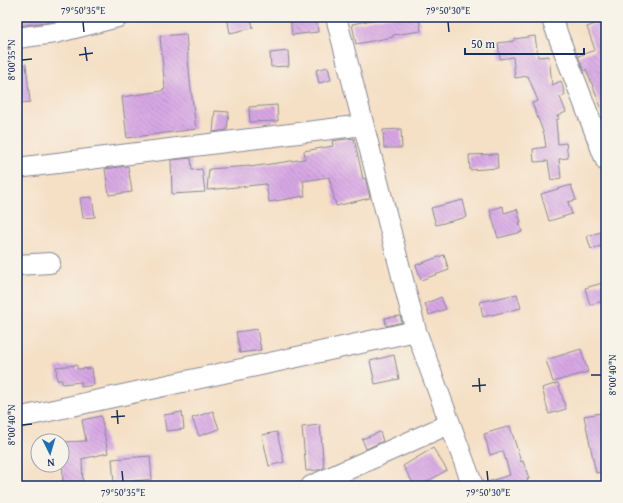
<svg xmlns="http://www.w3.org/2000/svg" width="623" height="503" viewBox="0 0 623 503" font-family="'Gentium Book Plus',serif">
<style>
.building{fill:url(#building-back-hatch)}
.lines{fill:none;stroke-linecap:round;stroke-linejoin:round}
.minor-casing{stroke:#888792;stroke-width:22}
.minor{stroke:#fff;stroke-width:20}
.ticks{fill:none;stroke:#1b2f5e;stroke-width:1.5}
.neatline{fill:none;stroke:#1b2f5e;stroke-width:1.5}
.ticks-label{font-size:10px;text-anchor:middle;fill:#1b2f5e}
</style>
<defs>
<pattern id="building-back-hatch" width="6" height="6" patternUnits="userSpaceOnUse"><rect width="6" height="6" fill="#d8a7e5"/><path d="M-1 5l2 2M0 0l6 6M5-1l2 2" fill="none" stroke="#ae88bd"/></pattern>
</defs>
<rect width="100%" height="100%" fill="#f7f3e8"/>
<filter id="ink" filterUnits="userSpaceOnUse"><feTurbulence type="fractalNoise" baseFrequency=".025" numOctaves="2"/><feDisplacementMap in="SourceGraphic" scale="8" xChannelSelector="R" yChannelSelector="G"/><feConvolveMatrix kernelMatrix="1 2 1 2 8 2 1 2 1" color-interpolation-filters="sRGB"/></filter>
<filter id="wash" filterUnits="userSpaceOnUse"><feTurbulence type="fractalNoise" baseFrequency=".012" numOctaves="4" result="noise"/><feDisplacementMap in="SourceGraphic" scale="16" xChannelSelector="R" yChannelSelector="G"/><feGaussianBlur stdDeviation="0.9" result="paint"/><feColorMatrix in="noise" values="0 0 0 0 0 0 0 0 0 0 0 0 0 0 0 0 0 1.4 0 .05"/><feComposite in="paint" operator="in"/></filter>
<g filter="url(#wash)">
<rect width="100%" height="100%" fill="#f5dfc5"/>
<g id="blocks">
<path class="building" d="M 17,17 L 59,17 L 59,20 L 18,26 Z
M 227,17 L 251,17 L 253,28 L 230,33 Z
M 290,17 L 316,17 L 318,32 L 292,35 Z
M 387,17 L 419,17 L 421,31 L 393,35 L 393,37 L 356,44 L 352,24 Z
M 603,21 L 606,30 L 605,117 L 586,69 L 584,71 L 578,56 L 595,50 L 587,27 Z
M 186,34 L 190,81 L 196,129 L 127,138 L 122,97 L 162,91 L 162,90 L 165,89 L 160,36 Z
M 535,36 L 538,57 L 549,56 L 552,85 L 561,81 L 565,95 L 560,97 L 566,112 L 557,116 L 559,119 L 556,120 L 558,144 L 566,143 L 568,158 L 559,159 L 561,178 L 551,180 L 548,161 L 534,162 L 533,149 L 546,147 L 544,134 L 532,103 L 538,101 L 528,76 L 515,78 L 513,57 L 500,59 L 498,43 L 514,41 L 514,39 Z
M 288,51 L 289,66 L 271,67 L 270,53 Z
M 26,64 L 30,102 L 17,104 L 17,65 Z
M 328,67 L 331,80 L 319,83 L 316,70 Z
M 277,105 L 278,121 L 250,122 L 249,107 Z
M 215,111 L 229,112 L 227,130 L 213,132 Z
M 401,129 L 402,148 L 384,148 L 383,130 Z
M 354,138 L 363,179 L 365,178 L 370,198 L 336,206 L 329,177 L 303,181 L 305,196 L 269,202 L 266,184 L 207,190 L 209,169 L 250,166 L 250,167 L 305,159 L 304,151 L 333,146 L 332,141 Z
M 497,154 L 498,168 L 470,170 L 469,155 Z
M 191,158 L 192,170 L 202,169 L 205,192 L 172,194 L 171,160 Z
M 128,166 L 132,192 L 109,195 L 105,169 Z
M 571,185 L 576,200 L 568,202 L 572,214 L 549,221 L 541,194 Z
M 92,197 L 95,217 L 83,218 L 80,198 Z
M 463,200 L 467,217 L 436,225 L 431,208 Z
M 503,206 L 504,213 L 517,209 L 521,222 L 519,222 L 522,232 L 498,238 L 490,210 Z
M 601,232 L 605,245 L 591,249 L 587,236 Z
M 444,255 L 449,270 L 421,280 L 416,265 Z
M 606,282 L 606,300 L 590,305 L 585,288 Z
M 517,294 L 521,308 L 483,317 L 480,302 Z
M 441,297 L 446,309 L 429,315 L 425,304 Z
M 400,316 L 402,322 L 386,326 L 385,318 Z
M 257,329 L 261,350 L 240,353 L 236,332 Z
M 581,349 L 588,372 L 553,382 L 546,360 Z
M 394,355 L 399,379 L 375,384 L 370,361 Z
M 77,365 L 77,369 L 92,368 L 94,385 L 81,387 L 81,382 L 62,384 L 62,380 L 57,380 L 56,367 Z
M 558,383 L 566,409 L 549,414 L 542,388 Z
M 213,411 L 219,429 L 199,436 L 192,418 Z
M 182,412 L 184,429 L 166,431 L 164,415 Z
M 601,413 L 606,438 L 606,471 L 596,473 L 584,416 Z
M 101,416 L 108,453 L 82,459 L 83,486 L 63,486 L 62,442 L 86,441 L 82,420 Z
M 320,425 L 324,468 L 318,470 L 306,471 L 302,427 Z
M 510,426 L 521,462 L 523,461 L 529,479 L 527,479 L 529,486 L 484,486 L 484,483 L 510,475 L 503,451 L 490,455 L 484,434 Z
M 277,432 L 284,462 L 269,466 L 262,435 Z
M 380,432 L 383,441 L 366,449 L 362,439 Z
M 433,448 L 447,470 L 420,486 L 415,486 L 403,466 Z
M 150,456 L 152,479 L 114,483 L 112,459 Z"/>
</g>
</g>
<g filter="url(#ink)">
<use href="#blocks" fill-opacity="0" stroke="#888792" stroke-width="1"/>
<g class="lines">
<defs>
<path id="minor" d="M 336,17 L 416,331 L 473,486
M 551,17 L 606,161
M 17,38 L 55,33 L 118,17
M 17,168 L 363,125
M 17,265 L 50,263
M 17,418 L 416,331
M 311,486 L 449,424"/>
</defs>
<use href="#minor" class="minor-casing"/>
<use href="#minor" class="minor"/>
</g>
</g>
<path class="ticks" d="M 83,22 L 84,32M 448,22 L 449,32M 85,47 L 87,61M 79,55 L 93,53M 22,60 L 32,59M 591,375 L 601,375M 479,378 L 480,392M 472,386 L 486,385M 117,410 L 118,424M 111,417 L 125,416M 22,425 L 32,424M 122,471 L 123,481M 487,471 L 488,481"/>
<rect width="623" height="503" fill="none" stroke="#f7f3e8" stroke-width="44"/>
<g transform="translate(50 453) rotate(175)"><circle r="19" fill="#f7f3e8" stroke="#9fa5b1"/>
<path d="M0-3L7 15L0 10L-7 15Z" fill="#1f6fb2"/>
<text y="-6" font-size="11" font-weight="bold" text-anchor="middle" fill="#1b2f5e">N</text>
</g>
<path d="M465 48v6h119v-6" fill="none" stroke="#1b2f5e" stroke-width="2"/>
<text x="471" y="48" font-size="12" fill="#1b2f5e" stroke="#f7f3e8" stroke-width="3" paint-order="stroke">50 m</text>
<rect x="22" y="22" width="579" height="459" class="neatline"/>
<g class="ticks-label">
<text x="83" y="14">79°50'35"E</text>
<text x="448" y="14">79°50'30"E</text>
<text transform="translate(11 60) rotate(-90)" y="4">8°00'35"N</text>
<text transform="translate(612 375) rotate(-90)" y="4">8°00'40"N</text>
<text transform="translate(11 425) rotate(-90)" y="4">8°00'40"N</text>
<text x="123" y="496">79°50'35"E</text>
<text x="488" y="496">79°50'30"E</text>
</g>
</svg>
